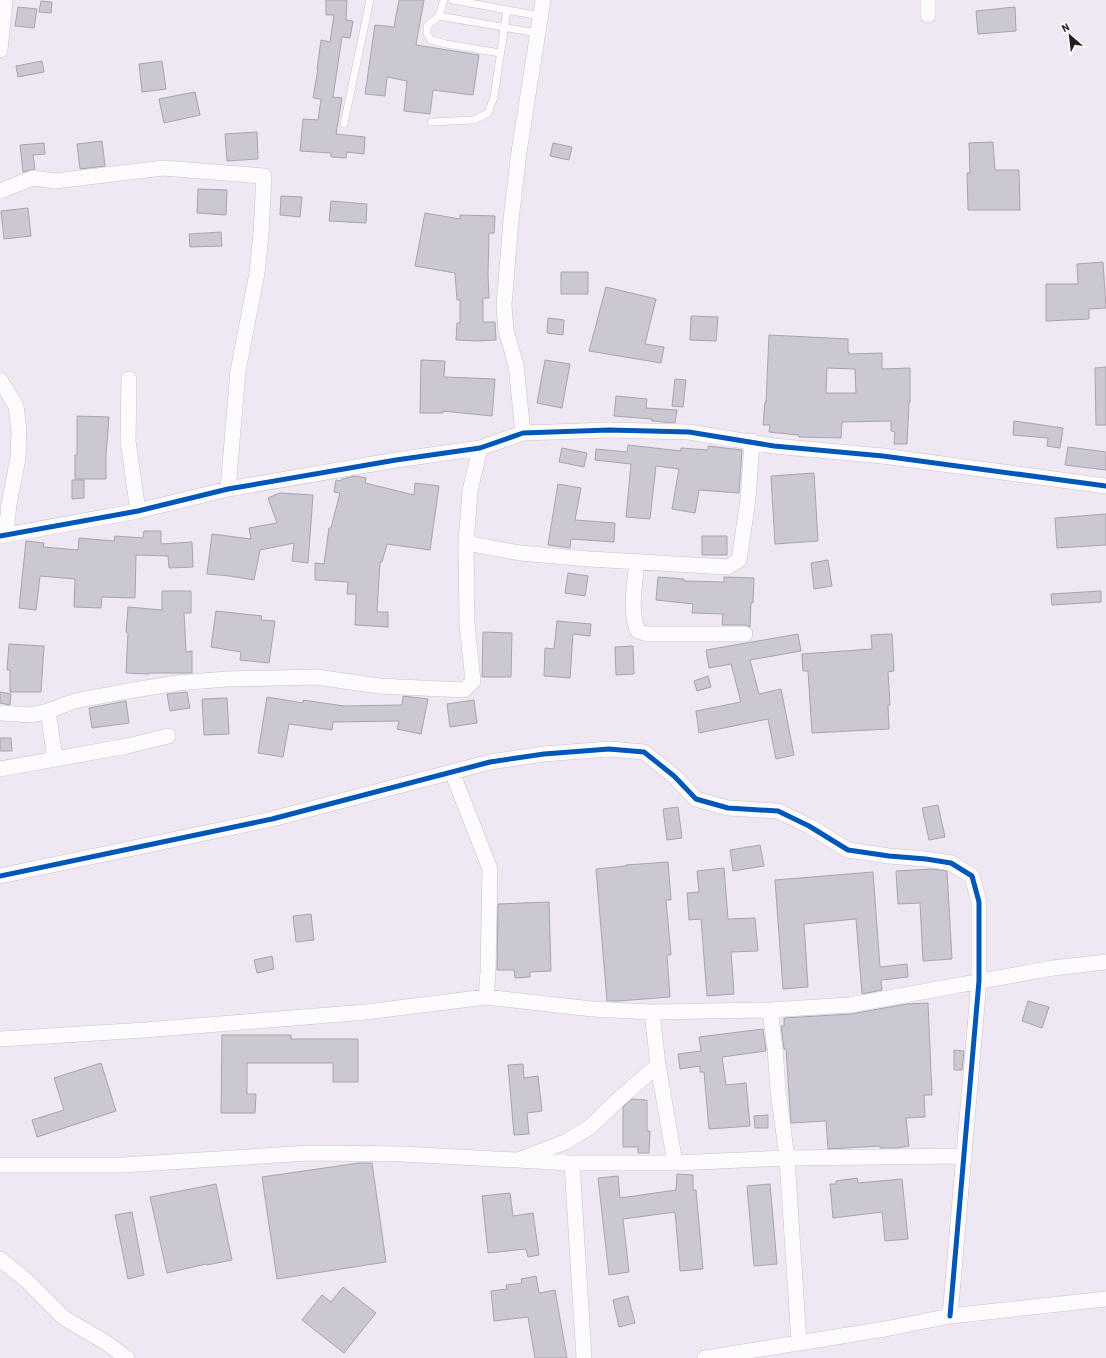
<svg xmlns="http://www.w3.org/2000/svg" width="1106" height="1358" viewBox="0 0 1106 1358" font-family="'Source Sans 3',sans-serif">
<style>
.building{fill:#ccc8d1;stroke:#a8a4ad;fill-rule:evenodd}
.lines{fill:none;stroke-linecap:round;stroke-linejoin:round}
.service-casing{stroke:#c9c3cc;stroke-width:8}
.minor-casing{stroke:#c9c3cc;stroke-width:16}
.service{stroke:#fdfbfd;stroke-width:7}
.minor{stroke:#fdfbfd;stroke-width:15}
.cycleway-casing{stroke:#fff;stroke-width:8}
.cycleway{stroke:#0057b8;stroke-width:5}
</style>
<rect width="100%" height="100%" fill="#efe7f2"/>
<path class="building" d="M 326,0 L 347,0 L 346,20 L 353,21 L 350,38 L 342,37 L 333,97 L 342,98 L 336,134 L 365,137 L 364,154 L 347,152 L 346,158 L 331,157 L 331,153 L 300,151 L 303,119 L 318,120 L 321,99 L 313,98 L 318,69 L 317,69 L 321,40 L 330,42 L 334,15 L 326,15 Z
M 399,0 L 424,0 L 416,45 L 479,55 L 473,95 L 433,90 L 430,114 L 404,111 L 407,81 L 387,77 L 385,96 L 365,94 L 375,25 L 394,27 Z
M 41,1 L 52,2 L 51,13 L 39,12 Z
M 18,7 L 37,9 L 34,28 L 15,26 Z
M 1015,7 L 1016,31 L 978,34 L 976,11 Z
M 42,61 L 44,72 L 18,77 L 16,66 Z
M 162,61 L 166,89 L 142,92 L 139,64 Z
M 195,92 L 200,115 L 164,123 L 159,99 Z
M 257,132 L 258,159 L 227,161 L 225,134 Z
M 102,141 L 105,166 L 80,169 L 77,144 Z
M 993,142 L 995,170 L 1019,170 L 1020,210 L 968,210 L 967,173 L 970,173 L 969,143 Z
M 44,143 L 45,154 L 33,155 L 35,169 L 23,172 L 20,145 Z
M 553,143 L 572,147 L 569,160 L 550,156 Z
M 198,189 L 227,190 L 226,215 L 197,213 Z
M 281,196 L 302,197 L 300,217 L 280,215 Z
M 331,201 L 367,204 L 366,223 L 329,221 Z
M 28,208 L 31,236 L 4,239 L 1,211 Z
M 425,213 L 460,219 L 460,215 L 495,216 L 494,233 L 489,233 L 488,274 L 489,298 L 483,298 L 483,322 L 495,322 L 496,340 L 477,341 L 456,340 L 457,323 L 460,323 L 460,300 L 457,300 L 455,273 L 415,266 Z
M 221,232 L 222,246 L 190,247 L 189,234 Z
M 1103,262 L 1106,308 L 1089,309 L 1089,319 L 1046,321 L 1046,284 L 1078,284 L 1077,264 Z
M 561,272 L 588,272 L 588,294 L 561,294 Z
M 606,287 L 656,299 L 645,344 L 664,347 L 661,363 L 589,351 Z
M 691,316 L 718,317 L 716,341 L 690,340 Z
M 548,318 L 564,320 L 563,335 L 547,333 Z
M 769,335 L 848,339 L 848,352 L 849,352 L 849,354 L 882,353 L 882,369 L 910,368 L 910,402 L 909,402 L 907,444 L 894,444 L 895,432 L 891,431 L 891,421 L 842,422 L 841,438 L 799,437 L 799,435 L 769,432 L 770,425 L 763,425 L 765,402 L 766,402 ZM 827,368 L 855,369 L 856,393 L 826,393 Z
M 421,360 L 445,361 L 444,377 L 495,379 L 492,416 L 443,411 L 443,413 L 420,413 Z
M 545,360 L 570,364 L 562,408 L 537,403 Z
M 1106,367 L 1106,425 L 1096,425 L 1095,368 Z
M 675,379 L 686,380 L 683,407 L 672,406 Z
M 616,396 L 647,399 L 646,408 L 677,410 L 675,423 L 652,421 L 652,419 L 614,416 Z
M 77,416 L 109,417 L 106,455 L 106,479 L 75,479 L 75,455 L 77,455 Z
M 1014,421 L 1063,428 L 1060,448 L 1047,446 L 1048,438 L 1013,435 Z
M 628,445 L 681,451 L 681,448 L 708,450 L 708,446 L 742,450 L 739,493 L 699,490 L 695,513 L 672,509 L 679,469 L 656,466 L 650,519 L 626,517 L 631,464 L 595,460 L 596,449 L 627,452 Z
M 1068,447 L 1106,452 L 1106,470 L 1065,465 Z
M 562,448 L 587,453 L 584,467 L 559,462 Z
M 814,473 L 818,541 L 775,544 L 771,476 Z
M 355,476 L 366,478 L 365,483 L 414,495 L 415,483 L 439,486 L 430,550 L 387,544 L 382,562 L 380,562 L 377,612 L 388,612 L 388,627 L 355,625 L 356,594 L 347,594 L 348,582 L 315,580 L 315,563 L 324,564 L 329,528 L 331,528 L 340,493 L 334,492 L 336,480 L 341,481 L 342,479 Z
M 72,480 L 84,480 L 84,498 L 72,499 Z
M 558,484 L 581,488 L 575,520 L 615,523 L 614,542 L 571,539 L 570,548 L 548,545 Z
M 280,493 L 313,495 L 308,563 L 292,561 L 294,543 L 260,550 L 254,580 L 230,576 L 207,574 L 212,534 L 251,539 L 249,528 L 277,523 L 268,498 Z
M 1106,514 L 1106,545 L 1057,548 L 1055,518 Z
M 144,531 L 161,531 L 161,544 L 192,542 L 193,567 L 169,568 L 168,556 L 136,555 L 135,598 L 102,597 L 101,608 L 74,607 L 75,579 L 40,576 L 36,610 L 19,608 L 26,541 L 44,543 L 43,547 L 78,550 L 79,538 L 114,541 L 115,536 L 143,538 Z
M 702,536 L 727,536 L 727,555 L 702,555 Z
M 828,560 L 832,586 L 814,589 L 811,563 Z
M 568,573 L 588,576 L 585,596 L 565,593 Z
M 658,577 L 684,579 L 684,581 L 724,582 L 724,577 L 754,578 L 753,603 L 751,603 L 750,627 L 745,625 L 722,625 L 723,614 L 692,613 L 693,604 L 656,600 Z
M 162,591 L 191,591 L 191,613 L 184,613 L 186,652 L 192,651 L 192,673 L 149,673 L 149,674 L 126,673 L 128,633 L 126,632 L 128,607 L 162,610 Z
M 1101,591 L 1101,602 L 1052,605 L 1051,594 Z
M 216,611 L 262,616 L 261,620 L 275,621 L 269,663 L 240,660 L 241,652 L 211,647 Z
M 557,621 L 591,624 L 590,636 L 573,634 L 570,678 L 544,676 L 545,648 L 554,649 Z
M 483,632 L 512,633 L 511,677 L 482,677 Z
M 798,634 L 801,651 L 750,660 L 759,694 L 781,689 L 794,755 L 776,759 L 768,719 L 699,733 L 696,711 L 741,702 L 731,664 L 709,668 L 706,650 Z
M 892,634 L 894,671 L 888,672 L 890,705 L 888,705 L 889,729 L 812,733 L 808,671 L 803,671 L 802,654 L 872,649 L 871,635 Z
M 9,644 L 44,646 L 41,692 L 10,692 L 10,670 L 7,670 Z
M 633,646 L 634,674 L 616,675 L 615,647 Z
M 708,676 L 711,687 L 697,691 L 694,681 Z
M 0,692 L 11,694 L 10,705 L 0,703 Z
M 187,692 L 190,708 L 170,711 L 167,694 Z
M 403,696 L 428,699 L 421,734 L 397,729 L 399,721 L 333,722 L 332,730 L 289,724 L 283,757 L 258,753 L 267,697 L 303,703 L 303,700 L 344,706 L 402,705 Z
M 227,698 L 229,734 L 204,735 L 202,699 Z
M 474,700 L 477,723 L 450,727 L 447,704 Z
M 126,701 L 129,723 L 92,728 L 89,708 Z
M 0,738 L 11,738 L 12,751 L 0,751 Z
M 938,805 L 945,837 L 929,840 L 922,808 Z
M 678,807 L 682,838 L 667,840 L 663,809 Z
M 760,845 L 764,866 L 733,871 L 730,850 Z
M 668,862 L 671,900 L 666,900 L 671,955 L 667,955 L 670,997 L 618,1001 L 607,1001 L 596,869 L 626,866 L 626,865 Z
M 724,868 L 728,919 L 755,918 L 758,951 L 731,952 L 734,994 L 707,996 L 701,919 L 689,920 L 687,893 L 699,892 L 697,871 Z
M 932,869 L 947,871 L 952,959 L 923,961 L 920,903 L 898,904 L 896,871 Z
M 873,872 L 880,967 L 907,964 L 908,977 L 881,980 L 882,990 L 862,994 L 856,919 L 804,924 L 808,987 L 783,989 L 775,880 Z
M 549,902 L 551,971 L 530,972 L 530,977 L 515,978 L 514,970 L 497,970 L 498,904 Z
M 311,914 L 314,940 L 296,942 L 293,916 Z
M 272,956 L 274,969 L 257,973 L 254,960 Z
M 1028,1001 L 1049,1007 L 1042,1028 L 1022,1021 Z
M 928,1003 L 932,1095 L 924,1095 L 925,1117 L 906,1118 L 909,1146 L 897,1148 L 880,1148 L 880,1146 L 828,1149 L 826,1121 L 791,1123 L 786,1049 L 784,1049 L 781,1026 L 784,1026 L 784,1018 L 851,1014 L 907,1004 Z
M 763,1029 L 766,1051 L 722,1057 L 726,1085 L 746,1083 L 750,1126 L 709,1129 L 704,1072 L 700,1072 L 700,1066 L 680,1069 L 678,1054 L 701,1051 L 699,1037 Z
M 222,1035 L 291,1035 L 291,1039 L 358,1039 L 358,1082 L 333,1082 L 333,1063 L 247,1063 L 247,1094 L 256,1094 L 255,1113 L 221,1113 Z
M 954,1050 L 964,1051 L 962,1070 L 954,1070 Z
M 101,1063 L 116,1111 L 37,1137 L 32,1120 L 64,1110 L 54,1078 Z
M 523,1064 L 524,1078 L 538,1076 L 542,1111 L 527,1113 L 529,1134 L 514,1135 L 508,1065 Z
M 632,1099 L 647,1100 L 647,1131 L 650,1131 L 649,1153 L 638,1153 L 638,1147 L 623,1147 L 623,1107 Z
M 768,1115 L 768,1128 L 755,1128 L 754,1116 Z
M 359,1163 L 372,1163 L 386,1262 L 277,1279 L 262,1177 Z
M 677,1174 L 693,1175 L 693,1190 L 696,1190 L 703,1269 L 680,1271 L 675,1212 L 623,1219 L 629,1272 L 609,1275 L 598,1178 L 618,1176 L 620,1198 L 676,1190 Z
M 857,1178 L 858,1183 L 902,1179 L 908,1239 L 885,1241 L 882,1212 L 833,1218 L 830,1184 L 836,1184 L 836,1181 Z
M 216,1184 L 232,1260 L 207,1265 L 206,1264 L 167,1273 L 150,1197 Z
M 770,1184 L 777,1264 L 754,1266 L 747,1186 Z
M 510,1193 L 513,1216 L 533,1213 L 539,1255 L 528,1257 L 526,1249 L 488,1253 L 482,1196 Z
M 132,1212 L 144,1275 L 128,1279 L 115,1215 Z
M 536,1276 L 539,1293 L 555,1290 L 567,1358 L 535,1358 L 528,1317 L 494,1321 L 491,1291 L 507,1289 L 506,1285 L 522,1283 L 521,1279 Z
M 343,1287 L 376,1313 L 344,1353 L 302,1320 L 322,1295 L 331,1302 Z
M 628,1296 L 635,1323 L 619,1327 L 613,1300 Z"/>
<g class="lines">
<defs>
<path id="service" d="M 444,0 L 439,16 L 427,26 L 427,34 L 431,40 L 446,44 L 500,53
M 453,0 L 540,16
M 439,16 L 537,33
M 431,122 L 474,120 L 488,113 L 494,97 L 507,10
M 344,124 L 370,0"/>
<path id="minor" d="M 928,15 L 928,0
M 0,50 L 5,0
M 0,191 L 33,178 L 55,181 L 163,168 L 264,176 L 261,234 L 257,273 L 238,371 L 228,489
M 129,379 L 128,441 L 138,511
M 0,380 L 16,406 L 19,431 L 18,458 L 9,504 L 6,534
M 523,433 L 516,365 L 506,330 L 504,306 L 511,220 L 519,152 L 543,0
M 0,536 L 138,511 L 228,489 L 396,460 L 480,448 L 523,433 L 609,430 L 689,432 L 774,446 L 883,456 L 1106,486
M 466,543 L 520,553 L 589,559 L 728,567 L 739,560 L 748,500 L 752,441
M 637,562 C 635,582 629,612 638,631 L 647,634 L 745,634
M 48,711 L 55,759
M 0,713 L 32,715 L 48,711 L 75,701 L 122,692 L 177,683 L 227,679 L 316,677 L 379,686 L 464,690 L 473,681 L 467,624 L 466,543 L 470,491 L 480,448
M 0,769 L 127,746 L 168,736
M 452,772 L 490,869 L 488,972 L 486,997
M 0,876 L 272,819 L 490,762 L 544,754 L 609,749 L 644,752 L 674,776 L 696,799 L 728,808 L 778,811 L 809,826 L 848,850 L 889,856 L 926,859 L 951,863 L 972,876 L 979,902 L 979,981 L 950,1316
M 770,1010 L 775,1048 L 778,1090 L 787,1158 L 799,1343
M 652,1012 L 658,1065 L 675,1163
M 0,1039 L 145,1030 L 366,1012 L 486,997 L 592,1009 L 652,1012 L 770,1010 L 850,1005 L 1053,968 L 1106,962
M 521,1159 L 565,1142 L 590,1127 L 619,1099 L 658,1065
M 572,1163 L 584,1358
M 0,1165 L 123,1165 L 309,1153 L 402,1154 L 572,1163 L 675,1163 L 787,1158 L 964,1156
M 0,1259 L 26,1280 L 64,1318 L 105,1342 L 127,1358
M 705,1358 L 885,1329 L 950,1316 L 1106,1299"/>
</defs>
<use href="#service" class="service-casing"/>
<use href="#minor" class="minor-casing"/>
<use href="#service" class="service"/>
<use href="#minor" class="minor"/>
<defs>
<path id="cycleway" d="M 0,536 L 138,511 L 228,489 L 396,460 L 480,448 L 523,433 L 609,430 L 689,432 L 774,446 L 883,456 L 1106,486
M 0,876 L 272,819 L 490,762 L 544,754 L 609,749 L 644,752 L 674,776 L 696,799 L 728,808 L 778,811 L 809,826 L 848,850 L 889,856 L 926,859 L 951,863 L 972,876 L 979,902 L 979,981 L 950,1316"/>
</defs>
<use href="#cycleway" class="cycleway-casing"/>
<use href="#cycleway" class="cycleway"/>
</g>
<g transform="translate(1070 36) rotate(332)" stroke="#ffffff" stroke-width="3" paint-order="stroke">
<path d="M0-3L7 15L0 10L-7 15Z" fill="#221d24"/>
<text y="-6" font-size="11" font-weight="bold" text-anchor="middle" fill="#221d24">N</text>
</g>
</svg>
